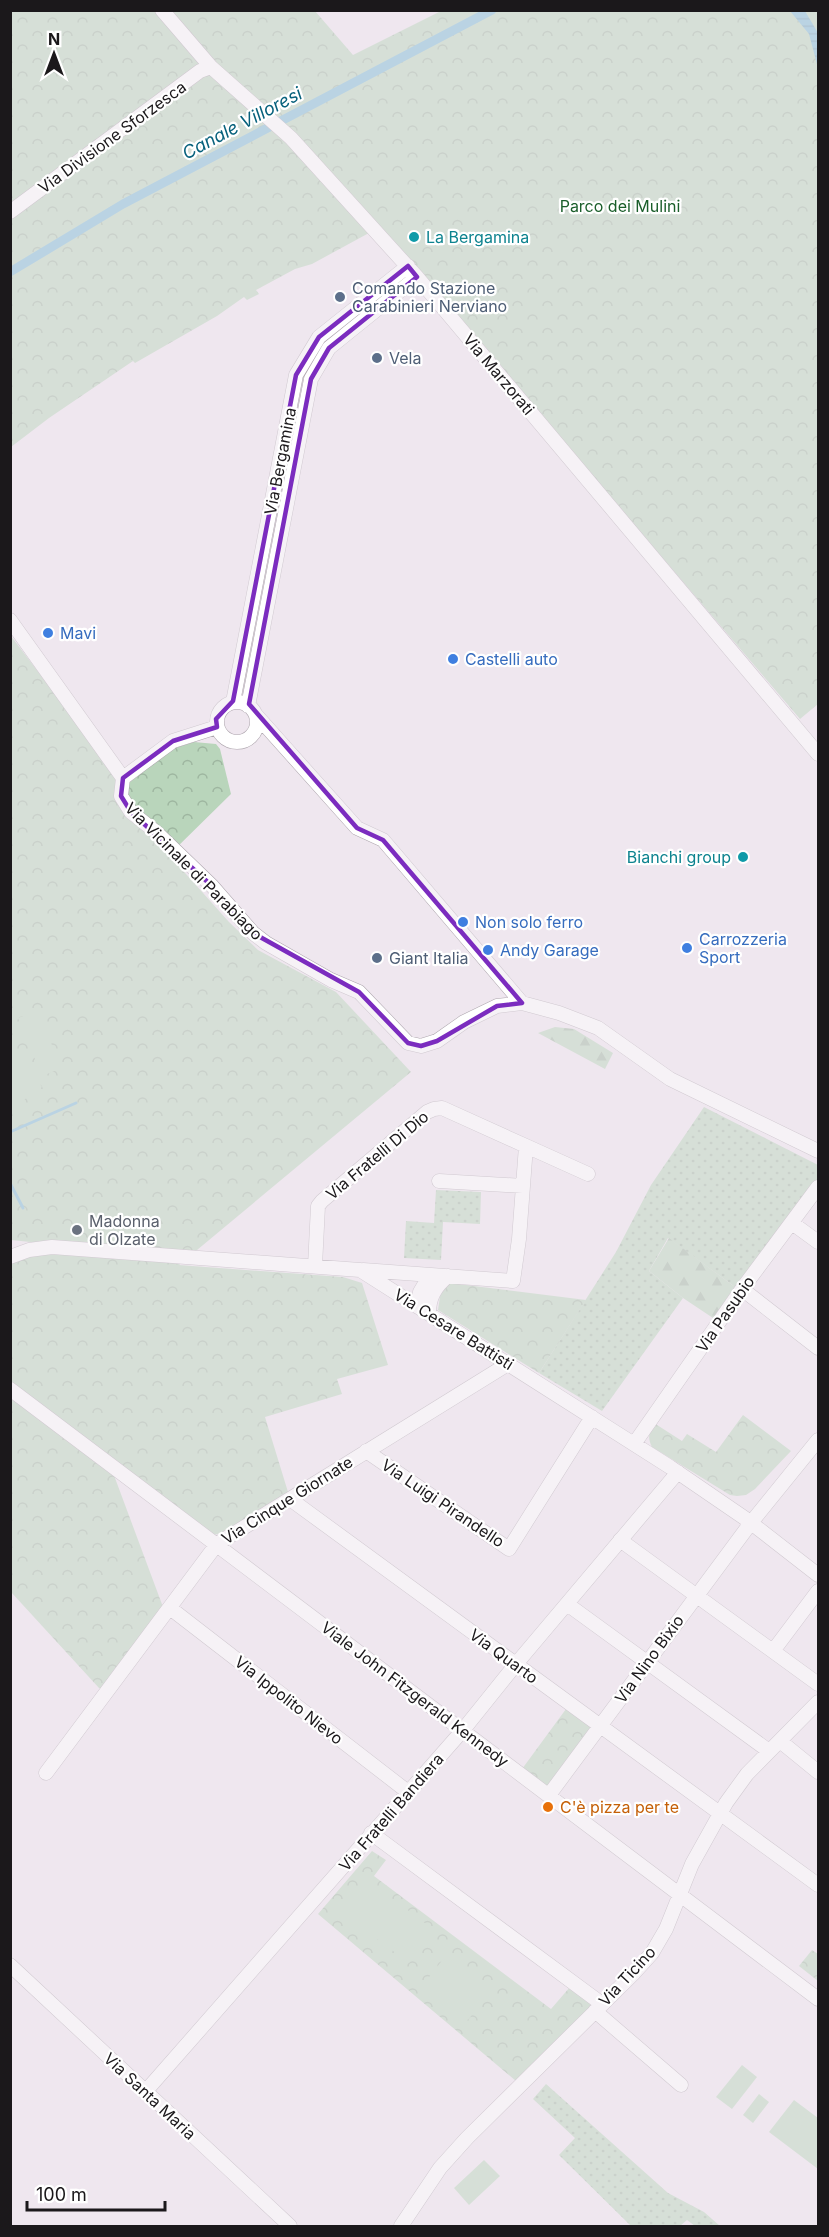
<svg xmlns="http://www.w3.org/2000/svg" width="829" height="2237" viewBox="0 0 829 2237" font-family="Inter,sans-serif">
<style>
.grass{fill:url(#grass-dots)}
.forest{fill:url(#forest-firs)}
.park{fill:url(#park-crowns)}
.pitch{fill:#b9d5bb}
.water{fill:url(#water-rules)}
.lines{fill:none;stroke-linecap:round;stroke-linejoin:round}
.stream{stroke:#7abbd6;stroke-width:3}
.canal{stroke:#7abbd6;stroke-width:9}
.minor-casing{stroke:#aea6ae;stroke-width:15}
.minor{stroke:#fff;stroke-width:14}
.marked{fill:none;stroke:#7b2cbf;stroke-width:4.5;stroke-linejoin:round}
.culture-dot{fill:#0f9aa8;stroke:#fff;stroke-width:2}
.service-dot{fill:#5c6f8a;stroke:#fff;stroke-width:2}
.shop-dot{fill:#3f7fe0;stroke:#fff;stroke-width:2}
.worship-dot{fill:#6b7280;stroke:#fff;stroke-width:2}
.food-dot{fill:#e8710a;stroke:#fff;stroke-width:2}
.labels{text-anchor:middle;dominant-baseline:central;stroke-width:4.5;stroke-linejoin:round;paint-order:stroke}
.street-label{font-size:16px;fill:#1b181b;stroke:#fff}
.park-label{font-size:16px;fill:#1a5e2a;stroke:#fff}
.culture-label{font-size:16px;fill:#0d838f;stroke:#fff;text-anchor:start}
.service-label{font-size:16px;fill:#4e5e75;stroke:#fff;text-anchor:start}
.shop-label{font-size:16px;fill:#366cbe;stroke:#fff;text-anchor:start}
.worship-label{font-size:16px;fill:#5b616d;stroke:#fff;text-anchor:start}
.food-label{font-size:16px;fill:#c56008;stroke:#fff;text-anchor:start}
.water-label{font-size:18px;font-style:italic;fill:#07617c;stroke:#fff}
</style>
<defs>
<pattern id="grass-dots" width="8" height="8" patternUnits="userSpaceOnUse" patternTransform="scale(1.5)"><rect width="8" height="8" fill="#b9d5bb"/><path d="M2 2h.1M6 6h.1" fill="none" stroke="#9eb6a0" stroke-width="1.8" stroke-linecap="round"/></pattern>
<pattern id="forest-firs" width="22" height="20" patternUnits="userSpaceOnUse" patternTransform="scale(1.5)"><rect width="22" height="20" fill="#b9d5bb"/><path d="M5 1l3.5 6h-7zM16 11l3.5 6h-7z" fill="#9eb6a0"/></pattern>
<pattern id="park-crowns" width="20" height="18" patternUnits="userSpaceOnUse" patternTransform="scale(1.5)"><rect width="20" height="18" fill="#b9d5bb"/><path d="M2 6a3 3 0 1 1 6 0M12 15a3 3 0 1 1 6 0" fill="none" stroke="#9eb6a0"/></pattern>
<pattern id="water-rules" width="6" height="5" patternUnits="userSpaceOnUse" patternTransform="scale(1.5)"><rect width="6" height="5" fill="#7abbd6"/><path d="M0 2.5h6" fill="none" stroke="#69a0b7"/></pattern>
</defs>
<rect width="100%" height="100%" fill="#efe7ef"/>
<path class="grass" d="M 704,1107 L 818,1165 L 818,1179 L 735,1287 L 668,1238 L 649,1271 L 683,1298 L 602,1411 L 539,1373 L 616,1252 L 651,1185 Z
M 436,1190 L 481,1192 L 480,1224 L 443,1222 L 441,1260 L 404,1258 L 406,1221 L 434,1223 Z
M 546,2084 L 668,2193 L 704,2212 L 720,2226 L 695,2226 L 687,2220 L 680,2226 L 631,2226 L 559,2155 L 575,2138 L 533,2099 Z"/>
<path class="forest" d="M 555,1027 L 574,1029 L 613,1053 L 605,1069 L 538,1033 Z
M 669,1238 L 735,1287 L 713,1318 L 683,1298 L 649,1271 Z"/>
<path class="park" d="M 11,11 L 315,11 L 353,55 L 441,11 L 818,11 L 818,704 L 800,719 L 380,227 L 312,264 L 295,269 L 256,290 L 259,294 L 247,300 L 244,297 L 217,316 L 135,363 L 133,361 L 49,418 L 11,447 Z
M 11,636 L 125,786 L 172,749 L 194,742 L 216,744 L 220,749 L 231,794 L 169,855 L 229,922 L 258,950 L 336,992 L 411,1072 L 179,1265 L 343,1277 L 362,1283 L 388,1365 L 337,1379 L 342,1394 L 265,1417 L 288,1492 L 228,1531 L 214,1535 L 123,1468 L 115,1478 L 163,1607 L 102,1689 L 99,1688 L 11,1592 L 11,1260 L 31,1254 L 108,1250 L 11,1240 Z
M 450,1283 L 586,1300 L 539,1373 L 438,1310 L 441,1290 Z
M 743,1415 L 791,1451 L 755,1489 L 746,1495 L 737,1496 L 730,1495 L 652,1447 C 647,1437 649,1432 654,1423 L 682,1441 L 687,1434 L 716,1452 Z
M 566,1709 L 593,1728 L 549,1787 L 522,1769 Z
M 372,1851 L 386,1860 L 374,1876 L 551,2009 L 570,1987 L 596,2005 L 516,2081 L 318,1914 Z
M 812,1950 L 818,1954 L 818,1981 L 799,1966 Z"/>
<path class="pitch" d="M 37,1011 L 62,1068 L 42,1076 L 18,1018 Z
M 10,1042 L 42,1087 L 11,1109 L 10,1109 Z
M 365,1878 L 434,1930 L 409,1963 L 340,1911 Z
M 447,1954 L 492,1988 L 468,2020 L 423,1985 Z
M 742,2065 L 757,2077 L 732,2109 L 716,2097 Z
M 759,2094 L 769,2102 L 753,2123 L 743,2115 Z
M 794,2100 L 818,2118 L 818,2169 L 769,2132 Z
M 484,2160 L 500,2176 L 469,2205 L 454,2188 Z"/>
<path class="water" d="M 790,11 L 805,11 L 818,33 L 818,68 L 809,34 Z"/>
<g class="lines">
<path class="stream" d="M 10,1132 L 76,1103
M 10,1183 L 23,1208"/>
<path class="canal" d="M 10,272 L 123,204 L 492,10"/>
<defs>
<path id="minor" d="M 162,10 L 211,67 L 291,138 L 417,277 L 818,754
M 10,212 L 200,71 L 211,67
M 10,620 L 123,778 L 173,741 L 217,727
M217 722a20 20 0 1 1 40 0a20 20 0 1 1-40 0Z
M 233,702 L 296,375 L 319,337 L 408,266
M 248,706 L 311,379 L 329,348 L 417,277
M 256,715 L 357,828 L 383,840 L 522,1003
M 123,778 L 121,796 L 131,812 L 156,832 L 212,886 L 253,933 L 266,943 L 331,980 L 359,992 L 408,1043 L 421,1046 L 437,1041 L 464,1022 L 497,1006 L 522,1003 L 559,1013 L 598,1028 L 670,1079 L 818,1151
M 439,1181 L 523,1186
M 792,1223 L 818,1242
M 10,1257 L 29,1250 L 52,1247 L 360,1270 L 670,1467 L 746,1519 L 818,1575
M 315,1266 L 318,1206 L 322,1201 L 427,1112 L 434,1109 L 442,1108 L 526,1146
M 363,1270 L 513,1281 L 519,1239 L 526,1146 L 588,1174
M 742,1289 L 818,1348
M 418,1307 L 420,1292 L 430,1275
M 429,1313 C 429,1297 435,1287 448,1276
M 10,1389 L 818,1999
M 634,1444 L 742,1289 L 818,1187
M 366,1451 L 509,1549 L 592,1417
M 290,1499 L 818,1885
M 620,1540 L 818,1684
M 567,1604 L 769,1751
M 170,1608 L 408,1792
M 773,1651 L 818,1591
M 780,1741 L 818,1772
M 46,1773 L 217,1544 L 508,1364
M 549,1795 L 750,1524 L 818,1440
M 371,1833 L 602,2004
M 10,1965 L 290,2226
M 595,2011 L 681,2085
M 145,2092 L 463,1730 L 516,1664 L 678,1472
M 401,2226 L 440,2168 L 467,2138 L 633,1974 L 652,1953 L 666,1929 L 692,1864 L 726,1803 L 747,1774 L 818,1702"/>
</defs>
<use href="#minor" class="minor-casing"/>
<use href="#minor" class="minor"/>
</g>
<path d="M0 0H829V2237H0ZM 408,266 L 417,277 L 329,348 L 311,379 L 249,704 L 357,828 L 383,840 L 522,1003 L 497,1006 L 437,1041 L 421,1046 L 408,1043 L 359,992 L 253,933 L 212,886 L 131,812 L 121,796 L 123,778 L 173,741 L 217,727 L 216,719 L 233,701 L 296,375 L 319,337 Z" fill="#efe7ef" fill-opacity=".55" fill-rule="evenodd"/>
<path class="marked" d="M 408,266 L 417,277 L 329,348 L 311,379 L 249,704 L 357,828 L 383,840 L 522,1003 L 497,1006 L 437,1041 L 421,1046 L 408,1043 L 359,992 L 253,933 L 212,886 L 131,812 L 121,796 L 123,778 L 173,741 L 217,727 L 216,719 L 233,701 L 296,375 L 319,337 Z"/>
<g class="culture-dot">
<circle cx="414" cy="237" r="6"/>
<circle cx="743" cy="857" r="6"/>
</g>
<g class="service-dot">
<circle cx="340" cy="297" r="6"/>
<circle cx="377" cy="358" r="6"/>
<circle cx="377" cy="958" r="6"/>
</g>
<g class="shop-dot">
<circle cx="48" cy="633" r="6"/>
<circle cx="453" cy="659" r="6"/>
<circle cx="463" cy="922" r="6"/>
<circle cx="687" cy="948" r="6"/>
<circle cx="488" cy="950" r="6"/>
</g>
<circle class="worship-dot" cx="77" cy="1230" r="6"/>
<circle class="food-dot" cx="548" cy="1807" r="6"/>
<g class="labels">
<g class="street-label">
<text transform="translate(112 137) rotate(-36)">Via Divisione Sforzesca</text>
<text transform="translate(499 374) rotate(50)">Via Marzorati</text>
<text transform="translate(280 461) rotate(-79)">Via Bergamina</text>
<text transform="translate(194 871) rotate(45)">Via Vicinale di Parabiago</text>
<text transform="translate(377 1155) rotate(-40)">Via Fratelli Di Dio</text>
<text transform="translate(725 1314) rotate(-55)">Via Pasubio</text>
<text transform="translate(454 1329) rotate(32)">Via Cesare Battisti</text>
<text transform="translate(287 1500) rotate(-32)">Via Cinque Giornate</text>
<text transform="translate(443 1503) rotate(34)">Via Luigi Pirandello</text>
<text transform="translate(504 1656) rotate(36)">Via Quarto</text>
<text transform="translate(649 1659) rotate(-54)">Via Nino Bixio</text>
<text transform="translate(415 1694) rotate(37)">Viale John Fitzgerald Kennedy</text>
<text transform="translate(289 1700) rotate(38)">Via Ippolito Nievo</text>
<text transform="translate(391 1812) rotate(-49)">Via Fratelli Bandiera</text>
<text transform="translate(627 1976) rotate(-47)">Via Ticino</text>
<text transform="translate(150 2096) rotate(43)">Via Santa Maria</text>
</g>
<g class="park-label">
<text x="620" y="206">Parco dei Mulini</text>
</g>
<g class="culture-label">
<text x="426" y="237">La Bergamina</text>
<text x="731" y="857" text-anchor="end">Bianchi group</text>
</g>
<g class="service-label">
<text x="352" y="288">Comando Stazione<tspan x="352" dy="18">Carabinieri Nerviano</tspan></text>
<text x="389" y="358">Vela</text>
<text x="389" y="958">Giant Italia</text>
</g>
<g class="shop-label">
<text x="60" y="633">Mavi</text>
<text x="465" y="659">Castelli auto</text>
<text x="475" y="922">Non solo ferro</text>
<text x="699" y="939">Carrozzeria<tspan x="699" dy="18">Sport</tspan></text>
<text x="500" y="950">Andy Garage</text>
</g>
<g class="worship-label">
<text x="89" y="1221">Madonna<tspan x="89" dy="18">di Olzate</tspan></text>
</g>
<g class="food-label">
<text x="560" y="1807">C'è pizza per te</text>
</g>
<g class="water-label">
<text transform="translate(242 123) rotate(-28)">Canale Villoresi</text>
</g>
</g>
<rect width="829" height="2237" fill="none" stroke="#1b181b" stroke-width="24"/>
<g transform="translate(54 54)" stroke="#ffffff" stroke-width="4.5" paint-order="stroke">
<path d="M0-4.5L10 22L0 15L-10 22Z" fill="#1b181b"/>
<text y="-9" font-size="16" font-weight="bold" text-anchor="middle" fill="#1b181b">N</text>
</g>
<path d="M27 2201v9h138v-9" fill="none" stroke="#1b181b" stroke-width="3"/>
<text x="36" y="2201" font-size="18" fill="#1b181b" stroke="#ffffff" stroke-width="4.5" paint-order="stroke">100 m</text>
</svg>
